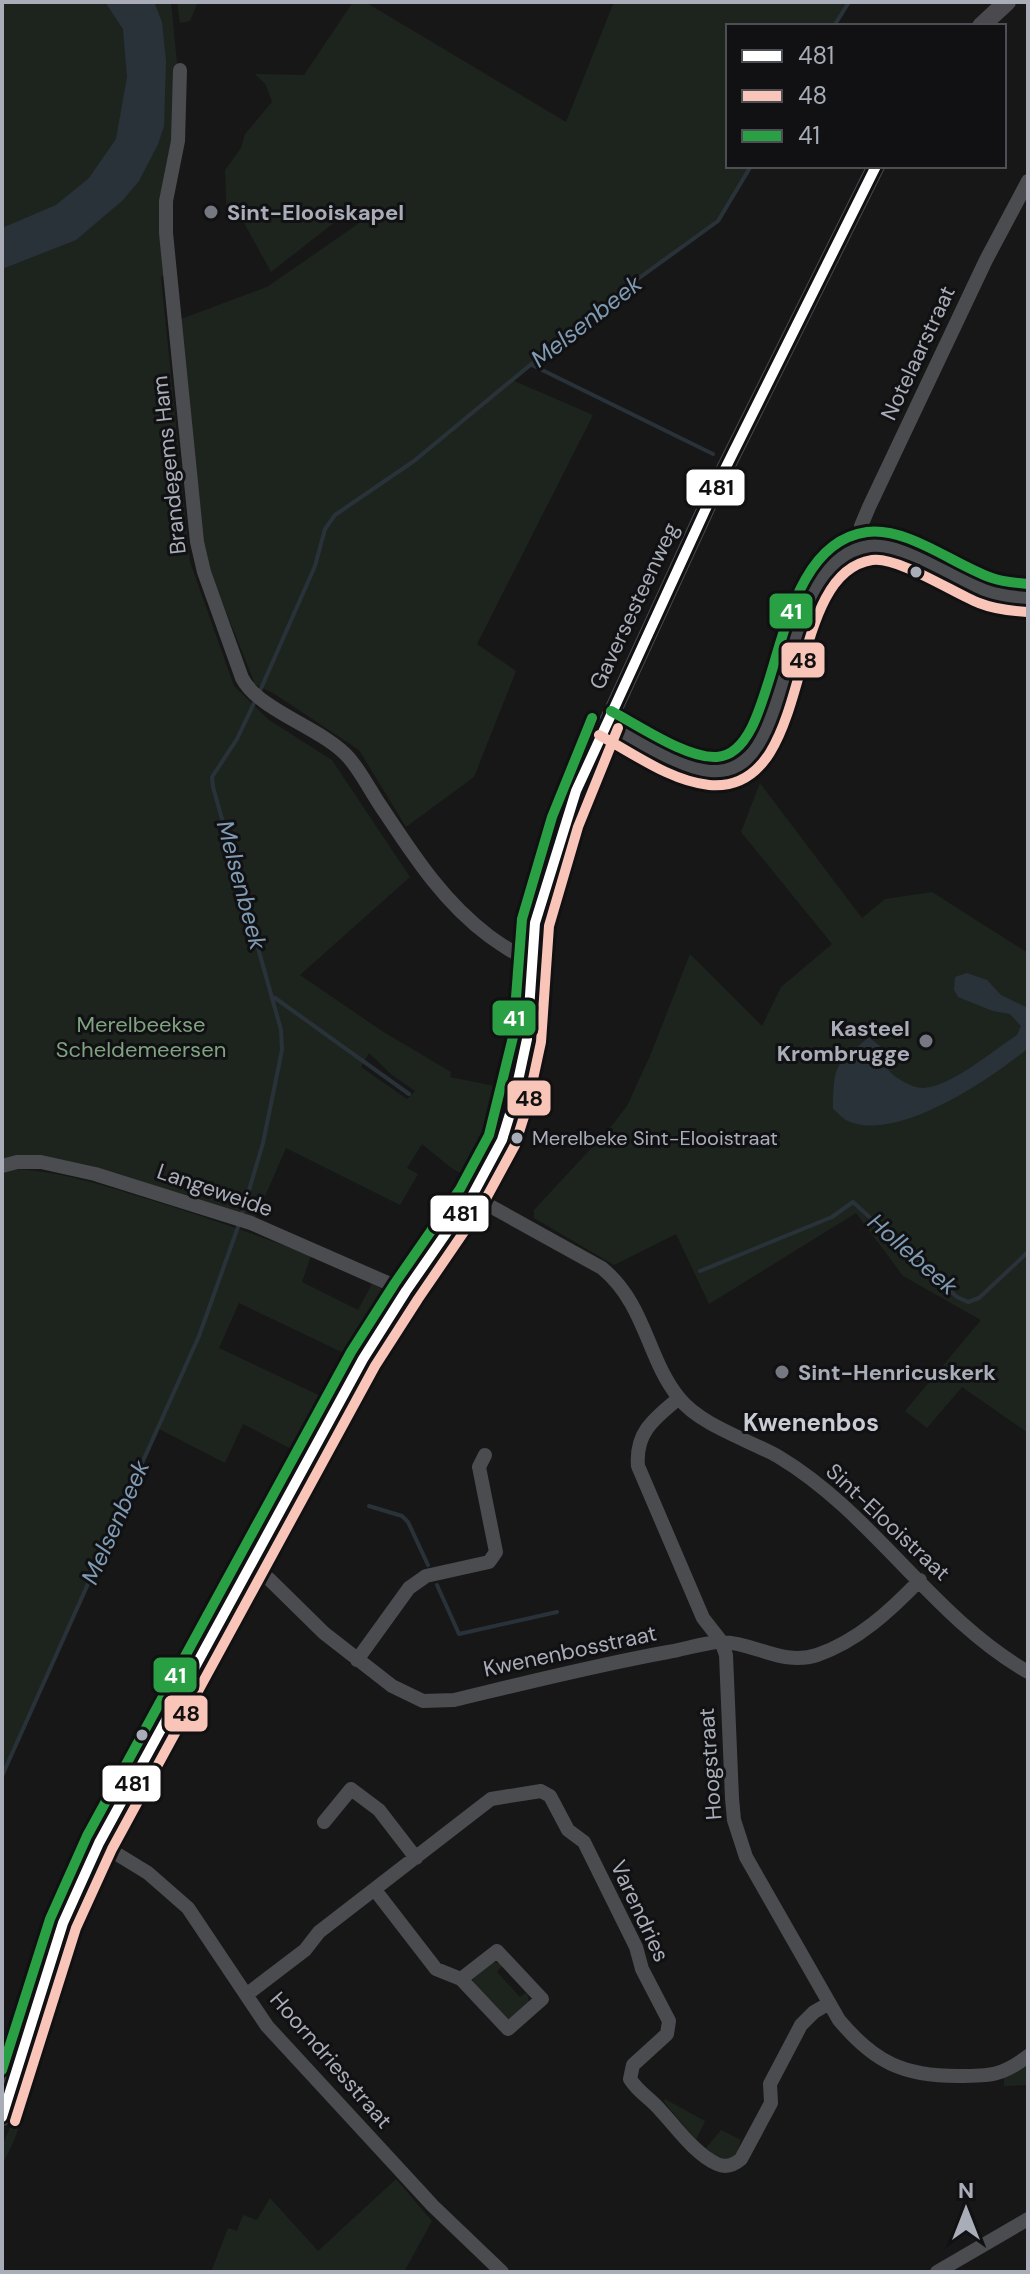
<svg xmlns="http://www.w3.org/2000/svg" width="1030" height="2274" viewBox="0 0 1030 2274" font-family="'DM Sans',sans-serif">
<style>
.green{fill:#1d241e;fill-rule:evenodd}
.water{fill:#2a3239}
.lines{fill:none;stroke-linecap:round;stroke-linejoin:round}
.stream{stroke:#2a3239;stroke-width:4}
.street{stroke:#4b4c50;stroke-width:14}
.secondary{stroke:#4a4a4e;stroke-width:18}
.bus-1-casing{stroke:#111113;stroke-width:16}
.bus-2-casing{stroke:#111113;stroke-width:16}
.bus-3-casing{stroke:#111113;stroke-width:16}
.bus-1{stroke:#fff;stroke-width:10}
.bus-2{stroke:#f9c5b8;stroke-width:10}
.bus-3{stroke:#2aa044;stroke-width:10}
.poi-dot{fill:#757880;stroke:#111113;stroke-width:3}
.bus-dot{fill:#a8adb8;stroke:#111113;stroke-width:3}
.labels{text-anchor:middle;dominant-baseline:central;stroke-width:6;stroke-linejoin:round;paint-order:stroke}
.bus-label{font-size:20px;fill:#a8adb8;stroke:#111113;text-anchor:start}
.poi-label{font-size:22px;font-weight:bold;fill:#a8adb8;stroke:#111113;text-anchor:start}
.street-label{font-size:22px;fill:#a8adb8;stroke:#111113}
.park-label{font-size:22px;fill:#7fa381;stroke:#111113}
.water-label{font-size:24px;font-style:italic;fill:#7f9bb3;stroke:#111113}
.neighbourhood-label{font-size:24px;font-weight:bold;fill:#c9ccd4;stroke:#111113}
.line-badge{stroke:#111113;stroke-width:3}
.badge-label{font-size:22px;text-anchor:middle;font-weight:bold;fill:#fff}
.pale-badge-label{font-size:22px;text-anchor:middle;font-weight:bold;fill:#111}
</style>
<rect width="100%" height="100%" fill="#171717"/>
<path class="green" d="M 2,2 L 171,2 L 178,73 L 166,274 L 161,277 L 190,562 L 234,686 L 269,720 L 332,760 L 410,877 L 300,975 L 382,1031 L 451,1072 L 450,1077 L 504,1088 L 492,1127 L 470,1179 L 450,1167 L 422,1144 L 407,1168 L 418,1174 L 400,1205 L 286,1148 L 256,1217 L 39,1155 L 20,1155 L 2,1160 ZM 369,1053 L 392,1075 L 415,1091 L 407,1099 L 361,1067 Z
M 177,2 L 198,2 L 190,21 L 180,23 Z
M 353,2 L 365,2 L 566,122 L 614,2 L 849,2 L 834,26 L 728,26 L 728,166 L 751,166 L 718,221 L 610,299 L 512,380 L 593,415 L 477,644 L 516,671 L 474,777 L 406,827 L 359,750 L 273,693 L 255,684 L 207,564 L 201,527 L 181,319 L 267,287 L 365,219 L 349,211 L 271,272 L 243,221 L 227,221 L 225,170 L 241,148 L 245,134 L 272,102 L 266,85 L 255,74 L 304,75 Z
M 760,783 L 862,918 L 885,899 L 932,892 L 1028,953 L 1028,1433 L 962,1387 L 927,1428 L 905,1411 L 981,1320 L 903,1276 L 856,1213 L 709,1304 L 676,1234 L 614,1265 L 534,1218 L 534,1210 L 609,1129 L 627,1106 L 650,1056 L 690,954 L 762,1026 L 781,987 L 832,944 L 741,832 Z
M 9,1169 C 58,1170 101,1185 147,1199 C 203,1216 257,1235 311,1256 L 302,1282 L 358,1310 L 372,1284 L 384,1290 L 384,1302 L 352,1357 L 239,1303 L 219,1348 L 329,1400 L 301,1454 L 243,1424 L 225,1463 L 159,1429 L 2,1776 L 2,1171 Z
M 96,1869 L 102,1871 L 15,2138 L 2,2166 L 2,2146 L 11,2125 L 78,1911 Z
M 494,1962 L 503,1965 L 497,1972 L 520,1997 L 527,1992 L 529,2002 L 510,2019 L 506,2019 L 473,1982 L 473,1978 Z
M 2,2034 L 19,2046 L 2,2093 Z
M 1028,2063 L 1028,2085 L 1004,2086 L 1004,2078 Z
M 665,2099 L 705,2121 L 696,2140 L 664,2102 Z
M 721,2130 L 741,2140 L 736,2157 L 720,2160 L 706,2148 Z
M 396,2179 L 432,2221 L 404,2272 L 211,2272 L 228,2228 L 237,2231 L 243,2215 L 257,2220 L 270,2198 L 318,2251 Z"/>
<path class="water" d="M 105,2 L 154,2 L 162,22 L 166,61 L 164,126 L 158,144 L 139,181 L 123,200 L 76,240 L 2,269 L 2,228 L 56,205 L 89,178 L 116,139 L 127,77 L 123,29 Z
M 967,973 L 987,980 L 1001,995 L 1028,1008 L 1028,1048 C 991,1079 897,1143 848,1121 C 843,1119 837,1112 833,1109 C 834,1063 835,1066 869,1037 L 882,1048 C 882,1062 887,1072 899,1079 C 905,1083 915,1088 923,1088 C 949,1088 994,1050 1017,1035 L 1021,1026 L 1010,1014 L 993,1011 L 958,997 L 954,990 L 955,977 Z"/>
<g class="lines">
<path class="stream" d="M 834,26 L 849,2
M 532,365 L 713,454
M 259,693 L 315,566 L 325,529 L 335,515 L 414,461 L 610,299 L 718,221 L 751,166
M 275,998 L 409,1094
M 700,1271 L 832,1217 L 853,1202 L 957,1297 L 968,1302 L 979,1298 L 1028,1252
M 369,1506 L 402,1516 L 408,1522 L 428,1565
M 437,1585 L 459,1634 L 557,1612
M 2,1776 L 199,1336 L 238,1227 L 263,1143 L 282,1050 L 281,1030 L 213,787 L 212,777 L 237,739 L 255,701"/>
<path class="street" d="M 180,70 L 178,141 L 166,201 L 166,233 L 197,542 L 204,572 L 242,678 C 259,711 323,728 349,758 C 361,772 370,790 380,805 C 412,853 442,901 489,936 C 503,946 516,955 532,960
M 861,548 L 861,526 L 869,507 L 986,260 L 1028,181
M 605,723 C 633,737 682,768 711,771 C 730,772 748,763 758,747 C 790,695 794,560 868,546 C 897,541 956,580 986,591 C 1000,596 1014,597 1028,598
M 2,1166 L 17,1162 L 41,1162 L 95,1174 L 251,1223 L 406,1291
M 472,1196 L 602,1268 C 647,1306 646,1357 679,1398 C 700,1425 749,1440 779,1457 C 874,1514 932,1617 1028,1672
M 679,1398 C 655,1418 635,1432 638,1466 L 703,1618 L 721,1641 L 726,1655 L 732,1798 L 734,1820 L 746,1857 L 839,2020 C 875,2063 904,2076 958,2076 C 990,2076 1002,2076 1028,2056
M 248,1566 L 269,1579 L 324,1633 L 392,1686 L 423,1701 L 454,1700 C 525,1683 596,1665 668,1652 C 682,1650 710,1641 722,1642 C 755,1643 783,1666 817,1655 C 858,1641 891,1610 920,1580
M 357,1660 L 409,1588 L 426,1576 L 489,1562 L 496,1552 L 479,1467 L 485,1455
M 324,1822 L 351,1789 L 379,1810 L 416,1858
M 99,1843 L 148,1873 L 188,1908 L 267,2026 L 433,2206 L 502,2272
M 375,1890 L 436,1969 L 461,1979 L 508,2029 L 542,1999 L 497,1951 L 461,1979
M 246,1995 L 305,1950 L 319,1932 L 491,1799 L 541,1791 L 550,1796 L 568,1830 L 584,1842 L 636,1947 L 642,1969 L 669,2021 L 667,2034 L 633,2065 L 630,2079 C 638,2092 651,2099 661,2111 C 677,2128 695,2154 717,2164 C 726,2168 734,2165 741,2159 L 771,2103 L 770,2084 L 801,2025 L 814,2012 L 828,2004
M 937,2272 L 1028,2219"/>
<path class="secondary" d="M 981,26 L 1007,2
M 2,2117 L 63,1923 L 99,1843 L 363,1359 L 406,1291 L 472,1196 L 502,1140 L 513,1104 L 527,1039 L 535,923 L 576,791 L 713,493 L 876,166"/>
<defs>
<path id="bus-1" d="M 2,2117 L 63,1923 L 99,1843 L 363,1359 L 406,1291 L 472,1196 L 502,1140 L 513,1104 L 527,1039 L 535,923 L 576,791 L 713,493 L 876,166"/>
<path id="bus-2" d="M 599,735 C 633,753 670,781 709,785 C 818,795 781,574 872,560 C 897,556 954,593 979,603 C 994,609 1011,611 1027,612
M 15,2121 L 76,1928 L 112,1849 L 375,1366 L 418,1299 L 483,1204 L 515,1145 L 527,1107 L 541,1042 L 549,926 L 578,827 L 618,728"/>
<path id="bus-3" d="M 611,711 C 638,725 687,759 717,757 C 784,753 764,546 867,532 C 908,527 954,565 992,578 C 1003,582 1016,583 1028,584
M 2,2070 L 50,1919 L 87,1836 L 351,1352 L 395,1283 L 460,1189 L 489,1135 L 513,1037 L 522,919 L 552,817 L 592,718"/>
</defs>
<use href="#bus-1" class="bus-1-casing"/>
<use href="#bus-2" class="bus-2-casing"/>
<use href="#bus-3" class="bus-3-casing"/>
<use href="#bus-1" class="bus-1"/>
<use href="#bus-2" class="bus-2"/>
<use href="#bus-3" class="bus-3"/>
</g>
<g class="poi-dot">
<circle cx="211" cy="212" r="8"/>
<circle cx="926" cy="1041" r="8"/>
<circle cx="782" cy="1372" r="8"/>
</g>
<g class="bus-dot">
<circle cx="916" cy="572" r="7"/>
<circle cx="517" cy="1138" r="7"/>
<circle cx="142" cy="1735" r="7"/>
</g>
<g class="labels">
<g class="bus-label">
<text x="532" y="1138">Merelbeke Sint-Elooistraat</text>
</g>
<g class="poi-label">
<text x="227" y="212">Sint-Elooiskapel</text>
<text x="910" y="1028" text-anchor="end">Kasteel<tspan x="910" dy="25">Krombrugge</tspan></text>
<text x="798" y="1372">Sint-Henricuskerk</text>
</g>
<g class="street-label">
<text transform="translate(918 353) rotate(-65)">Notelaarstraat</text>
<text transform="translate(169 465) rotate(-96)">Brandegems Ham</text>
<text transform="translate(634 606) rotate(-65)">Gaversesteenweg</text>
<text transform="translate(215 1190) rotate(19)">Langeweide</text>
<text transform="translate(888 1522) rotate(43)">Sint-Elooistraat</text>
<text transform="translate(570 1651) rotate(-12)">Kwenenbosstraat</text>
<text transform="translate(710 1764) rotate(-94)">Hoogstraat</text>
<text transform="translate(640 1911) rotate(65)">Varendries</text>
<text transform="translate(331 2060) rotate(49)">Hoorndriesstraat</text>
</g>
<g class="park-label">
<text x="141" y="1024">Merelbeekse<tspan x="141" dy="25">Scheldemeersen</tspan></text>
</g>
<g class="water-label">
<text transform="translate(586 321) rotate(-38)">Melsenbeek</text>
<text transform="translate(242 885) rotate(75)">Melsenbeek</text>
<text transform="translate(913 1254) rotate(41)">Hollebeek</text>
<text transform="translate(115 1522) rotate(-66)">Melsenbeek</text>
</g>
<g class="neighbourhood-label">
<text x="811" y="1422">Kwenenbos</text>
</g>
</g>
<g class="line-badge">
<rect x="685" y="468" width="61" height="39" rx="8" fill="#fff"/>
<rect x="768" y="592" width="46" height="38" rx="8" fill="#2aa044"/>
<rect x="780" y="641" width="46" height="38" rx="8" fill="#f9c5b8"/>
<rect x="491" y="999" width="46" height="38" rx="8" fill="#2aa044"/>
<rect x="506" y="1079" width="46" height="38" rx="8" fill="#f9c5b8"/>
<rect x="429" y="1194" width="61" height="39" rx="8" fill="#fff"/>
<rect x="152" y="1656" width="46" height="38" rx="8" fill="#2aa044"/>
<rect x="163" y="1694" width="46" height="39" rx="8" fill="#f9c5b8"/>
<rect x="101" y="1764" width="61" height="39" rx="8" fill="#fff"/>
</g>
<g class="badge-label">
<text x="791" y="619">41</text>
<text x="514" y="1026">41</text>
<text x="175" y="1683">41</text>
</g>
<g class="pale-badge-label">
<text x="716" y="495">481</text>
<text x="803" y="668">48</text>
<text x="529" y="1106">48</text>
<text x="460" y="1221">481</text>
<text x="186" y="1721">48</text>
<text x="132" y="1791">481</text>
</g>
<rect width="1030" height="2274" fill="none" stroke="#a8adb8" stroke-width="8"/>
<rect x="726" y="24" width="280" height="144" fill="#111113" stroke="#4d4f55" stroke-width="2"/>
<rect x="742" y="50" width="40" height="12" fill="#ffffff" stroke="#4d4f55" stroke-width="2"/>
<text x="798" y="64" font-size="24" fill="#a8adb8">481</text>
<rect x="742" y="90" width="40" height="12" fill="#f9c5b8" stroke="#4d4f55" stroke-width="2"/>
<text x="798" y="104" font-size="24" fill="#a8adb8">48</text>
<rect x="742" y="130" width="40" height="12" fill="#2aa044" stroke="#4d4f55" stroke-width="2"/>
<text x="798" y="144" font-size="24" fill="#a8adb8">41</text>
<g transform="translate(966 2210)" stroke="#111113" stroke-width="6" paint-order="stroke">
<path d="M0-6L14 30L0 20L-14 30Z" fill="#a8adb8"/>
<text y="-12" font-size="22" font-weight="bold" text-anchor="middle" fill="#a8adb8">N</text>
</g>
</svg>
